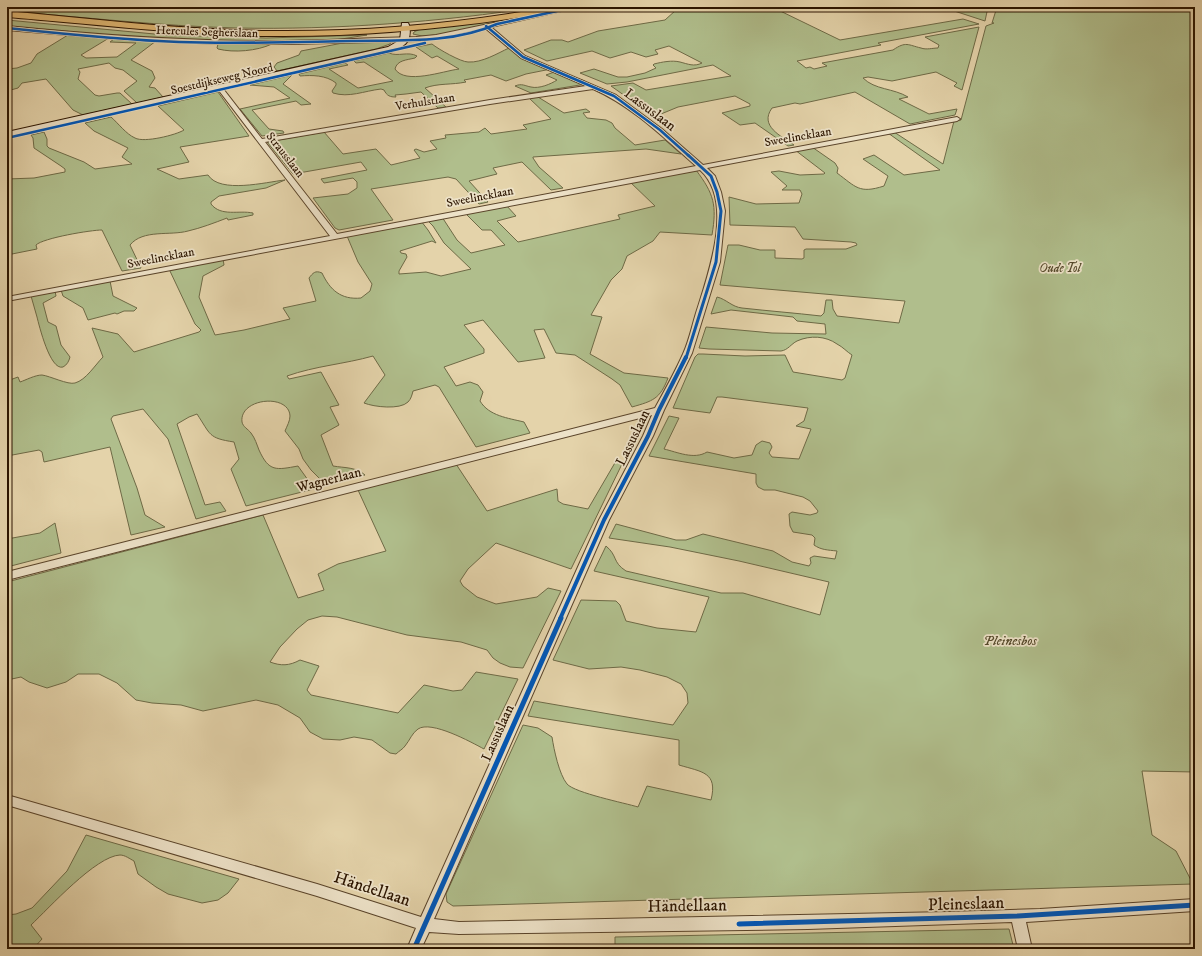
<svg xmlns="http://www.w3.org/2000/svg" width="1202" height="956" viewBox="0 0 1202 956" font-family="'IM FELL DW Pica',serif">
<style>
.green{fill:#b0be8c;stroke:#6e6a46}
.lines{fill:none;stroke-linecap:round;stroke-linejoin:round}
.minor-casing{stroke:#5a442a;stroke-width:2}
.secondary-casing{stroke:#2c1500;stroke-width:2}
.primary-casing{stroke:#2c1500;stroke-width:2}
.minor{fill:#ede2c8;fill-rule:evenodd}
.secondary{fill:#ede2c8;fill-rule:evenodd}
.primary{fill:#e2ba75;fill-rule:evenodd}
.cycleway-far3-casing{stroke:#ede2c8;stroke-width:4}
.cycleway-far2-casing{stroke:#ede2c8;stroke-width:5}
.cycleway-far1-casing{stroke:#ede2c8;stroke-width:6}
.cycleway-casing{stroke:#ede2c8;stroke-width:8}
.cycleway-far3{stroke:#0057b8;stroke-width:2.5}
.cycleway-far2{stroke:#0057b8;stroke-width:3}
.cycleway-far1{stroke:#0057b8;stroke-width:4}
.cycleway{stroke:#0057b8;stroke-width:5}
.labels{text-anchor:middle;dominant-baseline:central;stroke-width:3.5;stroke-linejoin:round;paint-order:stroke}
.far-street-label{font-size:12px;fill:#2c1500;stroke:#ede2c8}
.far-park-label{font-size:12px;font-style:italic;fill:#54482a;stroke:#ede2c8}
.street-label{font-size:14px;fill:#2c1500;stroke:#ede2c8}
.park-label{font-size:14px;font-style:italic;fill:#54482a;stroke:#ede2c8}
.near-street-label{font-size:17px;fill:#2c1500;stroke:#ede2c8}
</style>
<rect width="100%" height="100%" fill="#e4d3aa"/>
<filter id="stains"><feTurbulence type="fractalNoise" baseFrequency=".005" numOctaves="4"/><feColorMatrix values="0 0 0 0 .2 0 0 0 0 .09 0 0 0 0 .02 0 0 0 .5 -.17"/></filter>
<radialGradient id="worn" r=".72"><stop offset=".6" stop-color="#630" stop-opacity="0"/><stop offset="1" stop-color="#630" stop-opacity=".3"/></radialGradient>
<path class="green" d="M 7,7 L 539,7 C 439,22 337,30 236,28 C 159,26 83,17 7,11 Z
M 685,7 L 772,7 L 840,40 L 963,19 L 979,24 L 878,43 L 881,45 L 797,61 L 806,68 L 810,67 L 814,69 L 827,66 L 822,63 L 893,50 C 906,41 908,45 921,48 C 926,50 933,48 938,48 L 939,45 L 925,37 L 979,27 L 962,90 L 954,86 L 957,83 L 936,72 L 892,81 L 868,77 L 863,78 C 875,90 893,88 908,97 L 899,99 L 929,114 L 957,109 L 955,115 L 910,124 L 855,92 L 800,104 L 795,103 L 772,108 C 759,126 781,136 794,145 L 788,146 L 755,123 L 740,125 L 722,113 L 750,106 L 750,104 L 735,96 L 678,107 L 661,114 L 652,115 L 611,86 L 633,83 L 646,90 L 731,76 L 713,65 L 627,82 L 607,84 L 580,73 L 594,69 L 618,77 L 627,77 L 645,73 L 656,68 L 653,65 L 654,64 C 662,62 672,60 680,62 C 688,64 694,67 702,63 L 669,46 L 655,50 L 658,54 L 646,57 L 631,52 L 610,58 L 592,51 L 547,61 L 524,50 L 551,40 L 562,40 L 568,42 L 598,31 L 665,20 L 676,10 Z
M 942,7 L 988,7 L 985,21 Z
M 997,7 L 1195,7 L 1195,772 L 1142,771 L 1152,835 L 1176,851 L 1193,884 L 453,906 L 447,902 L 446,894 L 523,725 L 538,728 L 552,737 C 554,750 559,774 567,784 C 575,793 625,803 638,807 L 647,786 L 711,800 C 718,772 702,772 679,765 L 679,740 L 528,716 L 534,701 L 673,725 L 688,703 L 687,693 L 681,684 L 667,677 L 640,670 L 621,667 L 589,669 L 553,660 L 581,600 L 616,601 L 620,605 L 626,621 L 657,628 L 696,632 L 709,597 L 594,571 L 606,546 C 618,556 612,562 626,571 L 721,593 L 743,593 L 820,615 L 829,582 L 739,561 L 670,547 L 609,538 L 616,524 L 676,540 L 686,540 L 703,534 L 773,551 L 792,562 L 809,566 L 811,563 L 810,558 L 814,556 L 835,559 L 837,551 C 828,550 821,550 814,545 L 815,538 L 812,535 L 793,532 L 790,526 L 789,514 L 792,512 L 810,515 L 817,513 L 818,511 L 810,501 L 803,497 L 775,490 L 764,490 L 758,487 L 756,483 L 756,474 L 649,456 L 669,416 L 679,418 L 664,449 C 677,452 694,460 707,452 L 734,458 L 752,455 L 756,445 L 762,441 L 770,443 L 772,447 L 769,453 L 772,457 L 799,459 L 811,429 L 796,426 L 804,421 L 808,408 L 722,397 L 717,397 L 710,413 L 673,408 L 695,357 L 698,354 L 703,354 L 745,356 L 785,355 L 793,372 L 842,380 L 845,378 L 852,355 C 847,352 843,347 837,344 C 826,336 810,335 797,341 C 791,344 788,350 781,351 L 709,349 L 699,348 L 706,327 L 772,333 L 826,334 L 825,324 L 797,321 L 793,317 L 731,310 L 711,314 L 717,297 C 726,299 732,307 742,308 C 769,311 795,313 821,316 L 824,313 L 826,300 L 832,300 L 833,309 L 837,316 L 899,323 L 905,301 L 720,285 L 728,245 L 739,245 L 760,250 L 775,250 L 775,258 L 802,259 L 804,258 L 804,250 L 806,249 L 846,249 L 857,245 L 856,243 L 851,242 L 803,239 L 795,227 L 730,225 L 729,197 L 756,204 L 799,203 L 802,194 L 800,190 L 782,190 L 787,186 L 771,172 L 779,171 L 800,175 L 824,174 L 825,173 L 795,150 L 812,147 L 835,163 L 838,168 L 837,173 C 856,187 859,194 884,186 L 888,176 L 863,159 L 874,155 L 904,175 L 940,170 L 888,133 L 894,132 L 943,164 L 954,121 L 961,120 L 986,26 L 994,23 L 992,23 Z
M 550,11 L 437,35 L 422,36 L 413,34 L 414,32 L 420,29 Z
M 7,20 L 165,35 L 266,38 L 367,35 L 335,40 L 230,42 L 131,37 L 7,26 Z
M 68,35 L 109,38 L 81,55 L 86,58 L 117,57 L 136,43 L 110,42 L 114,39 L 156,41 L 131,60 L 152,71 L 155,78 L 149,87 L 155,88 L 163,97 L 137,103 L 124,91 L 137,81 L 123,70 L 115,68 L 109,63 L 78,69 L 80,72 L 78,79 L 95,95 L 99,96 L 117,93 L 120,93 L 132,104 L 83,115 L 73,110 L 46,79 L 22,83 L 18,88 L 7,91 L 7,69 L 17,68 L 31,63 L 37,54 Z
M 348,42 L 391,42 L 390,44 L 376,49 L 277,71 L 274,67 L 277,63 L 299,55 L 301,51 Z
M 218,44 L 272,44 C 257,51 234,53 218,49 L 217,48 Z
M 432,44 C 438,49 461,62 468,62 C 482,63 498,53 509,48 L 515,52 L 551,69 L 526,74 L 506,81 L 491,75 L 464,80 L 466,82 C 452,85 438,83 425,88 L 446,107 L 438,108 L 421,92 L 406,94 L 395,95 L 396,97 C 390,97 387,96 384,90 L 381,89 C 364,91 349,98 333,93 L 332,91 L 336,85 L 336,83 C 326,75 312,75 300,76 L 299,74 L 345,63 L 348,65 L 329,69 L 358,88 L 393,81 L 364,62 L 356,63 L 354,61 L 389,53 C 398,57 408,51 417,56 L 415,58 C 407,60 397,60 395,69 C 405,85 443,71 459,69 L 437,56 L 432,58 L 416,47 Z
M 557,71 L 585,81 L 586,84 L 531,93 L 515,86 C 522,83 525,86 531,87 C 539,89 551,84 557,80 L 546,75 Z
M 292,75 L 283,84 L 311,104 L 301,105 L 296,101 L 252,110 L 269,129 L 283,131 L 284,133 L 262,136 L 240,109 L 290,98 L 274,87 L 250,85 Z
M 218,92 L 249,136 L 180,147 L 189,162 L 157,169 L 179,179 L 208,175 C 220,194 266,182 285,180 L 266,188 L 219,196 L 211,202 L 211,204 C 221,217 239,210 253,213 L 253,215 L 228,220 L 227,218 C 214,223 201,228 188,231 C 170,236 143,229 130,245 L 141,268 L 122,271 L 102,230 C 91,230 43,238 36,245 L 37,249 L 7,255 L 7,179 L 34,178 L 65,172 L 65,169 L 61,166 L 34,148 L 33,138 L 31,135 L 44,132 L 47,139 L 47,146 L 49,148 L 84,162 L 95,169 L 132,164 L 122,157 L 128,148 L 94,131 L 85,123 L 111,117 C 118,123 126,134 135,138 C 144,143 176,135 184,130 L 158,106 Z
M 538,97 L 564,113 L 586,109 L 590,112 L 583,113 L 587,118 L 606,120 L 612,123 L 615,128 L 635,145 L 665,140 L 681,154 L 646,149 L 533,157 L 533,158 L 539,167 L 563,188 L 551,190 L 522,162 L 493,168 L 497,174 L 469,181 L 488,202 L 479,204 L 456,179 L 448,177 L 371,189 L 393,220 L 339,230 L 335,228 L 313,198 L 348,194 L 357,188 L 357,182 L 353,178 L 324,183 L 321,179 L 367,170 L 361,162 L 293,174 L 267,142 L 324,132 L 343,154 L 376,149 L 391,165 L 420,158 L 414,150 L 416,149 L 424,152 L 437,149 L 430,141 L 446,138 L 445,135 L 479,132 L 485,128 L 491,134 L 527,129 L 523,125 L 551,119 L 529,98 Z
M 696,170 C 714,194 717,205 712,235 L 660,232 L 653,241 L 627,256 L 622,269 L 611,280 L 591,315 L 602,317 L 590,354 L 624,373 L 668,378 C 660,399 653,401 632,407 L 620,385 L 612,379 L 575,355 L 556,353 L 544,329 L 534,330 L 545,358 L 518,362 L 483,320 L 464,325 L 484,349 L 484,353 L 444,367 L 456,386 L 470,382 L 478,385 L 483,392 L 480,401 C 489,416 508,418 524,422 L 530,433 L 476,447 L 439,387 L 435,385 L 413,391 C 412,395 411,399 408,402 C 400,410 374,407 364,403 L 385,375 L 373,356 C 345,364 315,366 287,376 L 289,379 L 321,372 L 339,405 L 330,407 L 339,425 L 321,435 L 333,466 C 345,468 356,467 365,475 L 326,485 L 311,470 L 303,459 L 299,449 L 285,431 C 287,426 290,421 290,416 C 289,393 239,398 242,422 C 243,427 248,429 251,433 C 255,438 257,445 259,450 C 269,472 276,470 298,466 L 308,480 L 318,488 L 246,506 L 231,469 L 239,459 L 234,442 C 208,438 211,435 197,414 L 189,417 L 177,424 L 179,430 L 205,505 L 220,502 L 226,511 L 196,519 L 168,439 L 143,409 L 113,416 L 111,419 L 137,488 L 145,515 L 165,527 L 131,535 L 110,447 L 44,462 L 42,452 L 39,450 L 7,456 L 7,381 L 18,377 L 20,382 C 26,380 35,375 42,375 C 50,376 68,385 75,383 C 86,380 95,365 103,357 L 92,328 L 118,334 L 134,352 L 199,332 L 201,330 L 195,324 L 169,269 L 223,259 L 224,265 L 203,276 L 199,297 L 215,335 L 244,330 L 290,319 L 283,308 L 316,301 L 309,278 C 313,273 315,270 322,273 C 330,290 341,300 361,298 L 370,291 L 372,284 L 358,262 L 347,236 L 421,221 L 428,230 L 436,243 L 432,241 L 400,251 L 401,253 L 406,254 L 407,257 L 399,271 L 399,274 L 426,272 L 441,276 L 471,269 L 444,243 L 433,226 L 427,220 L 442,217 L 457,240 L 471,253 L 505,245 L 491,230 L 482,230 L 465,213 L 506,205 L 516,216 L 497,221 L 518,242 L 620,219 L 618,215 L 655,206 L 629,181 Z
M 110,281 L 113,296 L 137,308 L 134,311 L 124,311 L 117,314 L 115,313 L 88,320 L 83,308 L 63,296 L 61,290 Z
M 55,291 L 56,296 L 43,303 L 48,322 L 56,326 L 61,345 L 70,357 C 69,361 67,365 63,367 C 50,371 39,325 37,317 C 35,310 33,303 31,296 Z
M 616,461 L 623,462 L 571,569 L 496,543 L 468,569 L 460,581 L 463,586 L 477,597 L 496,604 L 537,597 L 548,588 L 561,591 L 523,668 L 510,667 L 500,663 L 493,658 L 487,650 L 461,642 L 407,635 L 337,617 L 322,616 L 308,620 L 297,629 L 280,647 L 270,662 C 281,666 289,666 300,660 L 319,666 L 307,690 L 311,695 L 398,713 L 424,685 L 453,691 L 462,690 L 476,672 L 518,679 L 484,749 C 471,742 431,720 418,729 C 412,733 410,740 405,746 C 403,749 399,751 396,754 L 390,753 L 372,740 L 354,737 L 340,740 L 323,739 L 310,732 L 300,718 L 278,705 L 256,700 L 203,711 L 181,705 L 152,703 L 136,700 L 117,683 L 99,674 L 78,674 L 66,682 L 47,688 L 29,682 L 21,677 L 7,680 L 7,582 L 263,515 L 298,598 L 324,590 L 318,574 L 338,564 L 386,551 L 358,490 L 456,464 L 487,511 L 557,489 L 558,501 L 563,504 L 588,509 Z
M 55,523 L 61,553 L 7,567 L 7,539 L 40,533 Z
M 86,835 L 239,879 L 228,893 L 218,900 L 202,903 L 168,894 L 156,887 L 138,874 L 134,861 C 130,859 125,855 120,855 C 96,856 49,908 31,925 L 42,939 L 33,949 L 7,949 L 7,915 L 16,914 L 32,908 L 67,871 Z
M 1009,929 L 1014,949 L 615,949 L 615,937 Z"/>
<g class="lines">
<defs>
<path id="minor" d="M 569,7 L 579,7 L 491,27 L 525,56 L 616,95 L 662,129 L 703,165 L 957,117 L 960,119 L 957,121 L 707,168 L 715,176 L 721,192 L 725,211 L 720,262 L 692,353 L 664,410 L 653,436 L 609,520 L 434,919 L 459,922 L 948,912 L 1040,909 L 1195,899 L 1195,911 L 1026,922 L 1032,949 L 1018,949 L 1012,922 L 808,929 L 459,934 L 429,932 L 421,949 L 407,949 L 416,928 L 317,896 L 7,805 L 7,795 L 317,884 L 421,917 L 599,520 L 643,436 L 652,415 L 7,580 L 7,572 L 655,408 C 665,390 675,372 683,354 C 689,341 692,326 696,313 C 708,275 735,201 700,170 L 7,301 L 7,297 L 330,236 L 217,88 L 217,86 L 221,86 L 262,139 L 490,100 L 586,86 L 521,58 L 485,28 L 436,39 L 416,41 L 291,44 L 219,44 L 128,40 L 7,30 L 7,26 C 88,34 168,40 249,41 C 305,42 360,38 416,37 L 436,35 ZM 593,89 C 632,106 664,138 696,166 L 337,234 L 265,142 L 490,104 Z"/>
<path id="secondary" d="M 402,23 L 408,23 L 409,25 C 412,39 407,46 393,51 L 7,138 L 7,132 L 388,47 L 400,40 Z"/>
<path id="primary" d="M 550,7 L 568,7 L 564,10 C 467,27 369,37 269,36 C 182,35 94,24 7,17 L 7,11 C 94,19 182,30 270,31 C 364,32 457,24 550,7 Z"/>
</defs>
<use href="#minor" class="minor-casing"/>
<use href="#secondary" class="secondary-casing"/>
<use href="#primary" class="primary-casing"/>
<use href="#minor" class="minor"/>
<use href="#secondary" class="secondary"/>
<use href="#primary" class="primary"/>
<defs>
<path id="cycleway-far3" d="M 486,26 L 523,57 L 614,96 L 660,130 L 689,156
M 7,28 C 64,34 121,40 179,42 C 236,44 294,42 351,41 C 399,40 452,44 497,24 L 576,7
M 7,138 L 425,43"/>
<path id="cycleway-far2" d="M 686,358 L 716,262 L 721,211 L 717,192 L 711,176 L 688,155"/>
<path id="cycleway-far1" d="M 560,619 L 604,520 L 648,436 L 659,410 L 686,357"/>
<path id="cycleway" d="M 739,924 L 1018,916 L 1195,905
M 414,949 L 561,618"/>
</defs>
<use href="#cycleway-far3" class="cycleway-far3-casing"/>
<use href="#cycleway-far2" class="cycleway-far2-casing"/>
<use href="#cycleway-far1" class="cycleway-far1-casing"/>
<use href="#cycleway" class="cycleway-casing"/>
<use href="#cycleway-far3" class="cycleway-far3"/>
<use href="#cycleway-far2" class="cycleway-far2"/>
<use href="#cycleway-far1" class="cycleway-far1"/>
<use href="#cycleway" class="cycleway"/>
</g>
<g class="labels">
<g class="far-street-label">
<text transform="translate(207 32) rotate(2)">Hercules Segherslaan</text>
<text transform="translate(222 79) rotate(-13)">Soestdijkseweg Noord</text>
<text transform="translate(425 102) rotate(-9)">Verhulstlaan</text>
<text transform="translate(798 137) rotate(-10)">Sweelincklaan</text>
<text transform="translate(285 155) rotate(52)">Strausslaan</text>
<text transform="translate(480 197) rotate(-11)">Sweelincklaan</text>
<text transform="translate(161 258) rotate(-11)">Sweelincklaan</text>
</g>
<g class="far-park-label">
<text x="1060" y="268">Oude Tol</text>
</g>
<g class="street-label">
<text transform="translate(650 110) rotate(37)">Lassuslaan</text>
<text transform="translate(633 438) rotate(-64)">Lassuslaan</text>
<text transform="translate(329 480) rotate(-14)">Wagnerlaan</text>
<text transform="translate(498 733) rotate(-66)">Lassuslaan</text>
</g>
<g class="park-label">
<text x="1010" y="641">Pleinesbos</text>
</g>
<g class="near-street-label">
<text transform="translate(372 889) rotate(18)">Händellaan</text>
<text transform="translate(966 904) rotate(-2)">Pleineslaan</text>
<text transform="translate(687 906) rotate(-1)">Händellaan</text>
</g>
</g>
<rect width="1202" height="956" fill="none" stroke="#e4d3aa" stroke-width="24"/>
<rect x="8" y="8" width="1186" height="940" fill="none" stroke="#2c1500" stroke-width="2"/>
<rect x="12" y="12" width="1178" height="932" fill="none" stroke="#2c1500"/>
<rect width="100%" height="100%" filter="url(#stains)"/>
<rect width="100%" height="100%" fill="url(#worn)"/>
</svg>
